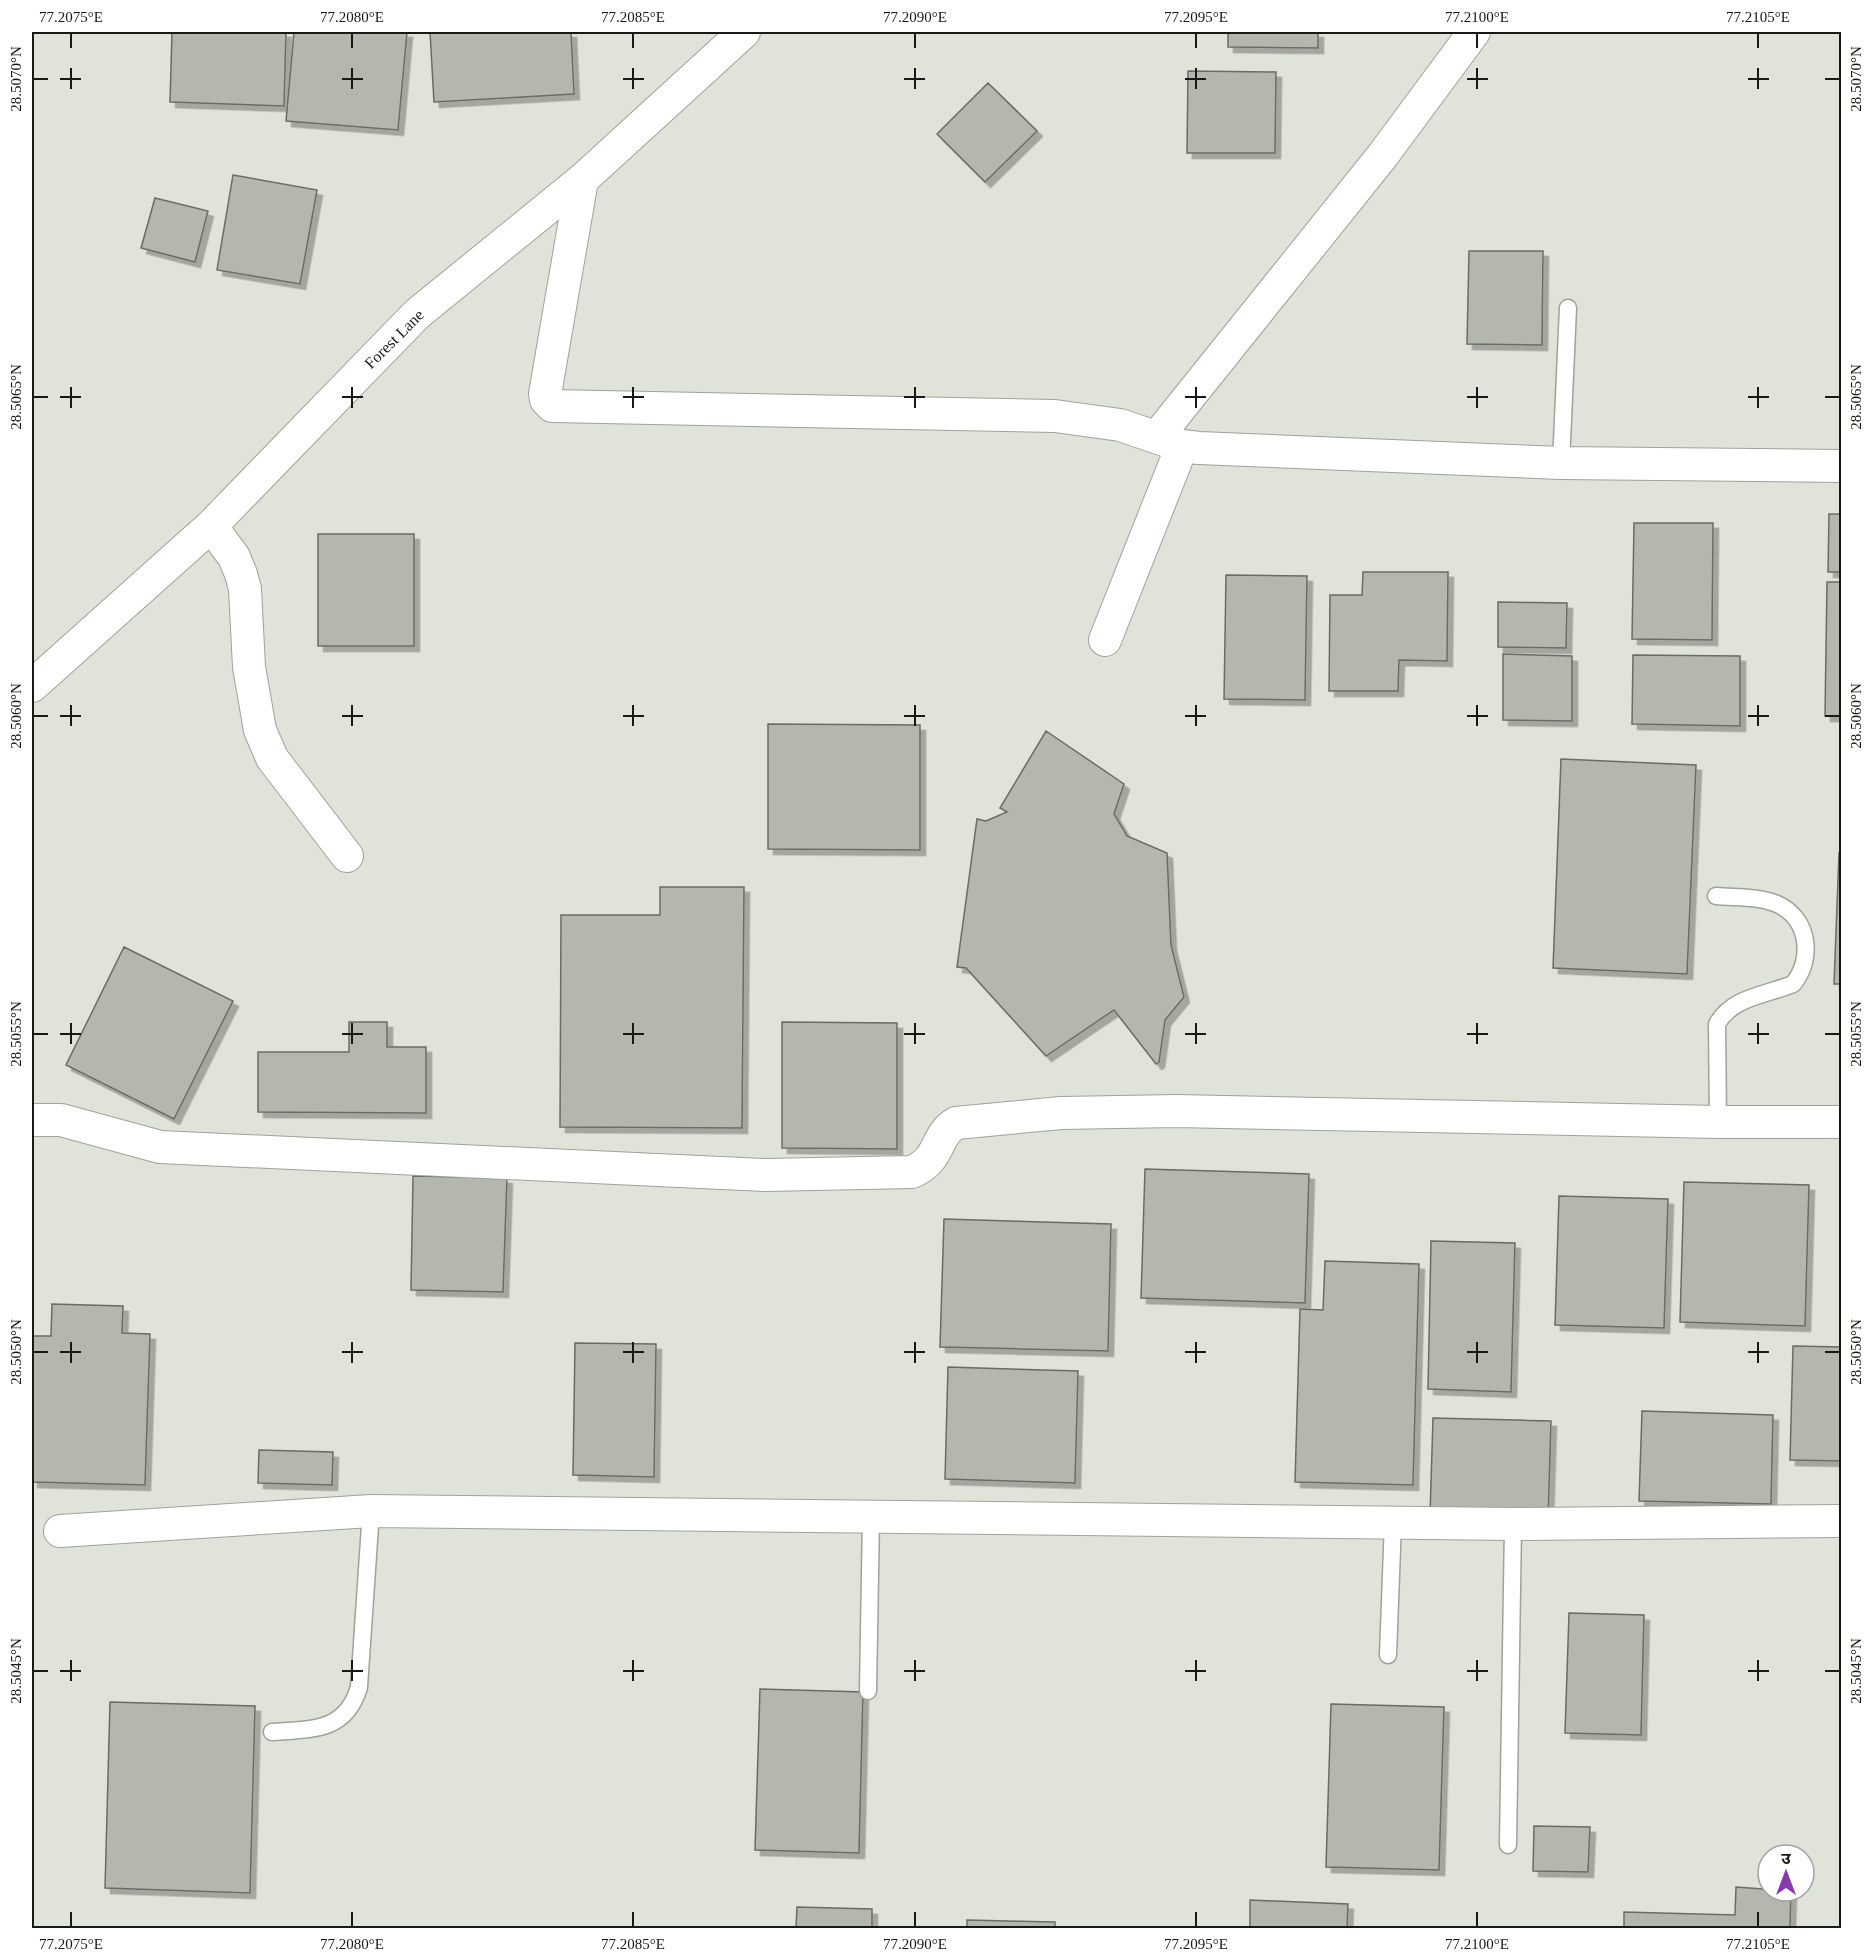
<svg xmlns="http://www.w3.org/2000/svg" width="1873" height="1960" viewBox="0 0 1873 1960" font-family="'Times New Roman','Noto Sans Devanagari',serif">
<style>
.building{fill:#b3b7ad;stroke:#696d64;stroke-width:1.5;filter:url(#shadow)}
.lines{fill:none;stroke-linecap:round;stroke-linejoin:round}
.service-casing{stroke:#9fa39a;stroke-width:19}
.minor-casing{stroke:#9fa39a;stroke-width:34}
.service{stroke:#fff;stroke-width:16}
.minor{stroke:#fff;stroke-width:32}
.ticks{fill:none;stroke:#171915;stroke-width:2}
.labels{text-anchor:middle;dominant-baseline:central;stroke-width:6;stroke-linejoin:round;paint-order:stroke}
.street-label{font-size:16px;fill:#171915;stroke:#fff}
.neatline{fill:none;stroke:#171915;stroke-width:2}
.ticks-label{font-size:15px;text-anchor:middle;fill:#171915}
</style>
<defs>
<filter id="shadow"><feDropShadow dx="5.5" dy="5.5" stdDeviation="0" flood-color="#0004"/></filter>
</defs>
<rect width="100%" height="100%" fill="#dfe3d9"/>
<path class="building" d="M 172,32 L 286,32 L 284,106 L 170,102 Z
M 294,32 L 407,32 L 398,130 L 286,121 Z
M 430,32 L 571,32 L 574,94 L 434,102 Z
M 1228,32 L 1318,32 L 1318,48 L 1228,47 Z
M 1188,71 L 1276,72 L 1275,153 L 1187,153 Z
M 988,83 L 1037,131 L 985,182 L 937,134 Z
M 233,175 L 317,190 L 300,284 L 217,270 Z
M 155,198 L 208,211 L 195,262 L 141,248 Z
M 1469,251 L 1543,251 L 1542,345 L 1467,344 Z
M 1829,514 L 1842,514 L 1842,572 L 1828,572 Z
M 1634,523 L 1713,523 L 1712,640 L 1632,639 Z
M 318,534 L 414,534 L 414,646 L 318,646 Z
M 1363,572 L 1448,572 L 1447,661 L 1399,660 L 1398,691 L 1329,691 L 1330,595 L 1362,595 Z
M 1226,575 L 1307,576 L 1305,700 L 1224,699 Z
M 1827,582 L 1842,582 L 1842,716 L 1825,716 Z
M 1498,602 L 1567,603 L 1566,648 L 1498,647 Z
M 1503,654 L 1572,656 L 1572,721 L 1503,720 Z
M 1633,655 L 1740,656 L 1740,726 L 1632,724 Z
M 768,724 L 920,725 L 920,850 L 768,849 Z
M 1046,731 L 1124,784 L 1114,814 L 1127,836 L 1167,853 L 1171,945 L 1184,997 L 1165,1020 L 1159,1062 L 1156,1064 L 1114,1010 L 1046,1056 L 966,968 L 957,967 L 977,819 L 986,821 L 1007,812 L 1000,808 Z
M 1561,759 L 1696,765 L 1687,974 L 1553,968 Z
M 1839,853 L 1842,853 L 1842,984 L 1834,984 Z
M 660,887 L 744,887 L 742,1128 L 560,1127 L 561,915 L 660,915 Z
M 124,947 L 233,1001 L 174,1119 L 66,1065 Z
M 349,1022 L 387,1022 L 387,1047 L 426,1047 L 426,1113 L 258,1112 L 258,1052 L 349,1052 Z
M 782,1022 L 897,1023 L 897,1149 L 782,1148 Z
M 1145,1169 L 1309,1174 L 1305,1303 L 1141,1298 Z
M 413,1176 L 507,1178 L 503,1292 L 411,1290 Z
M 1684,1182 L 1809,1185 L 1805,1326 L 1680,1322 Z
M 1559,1196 L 1668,1199 L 1664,1328 L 1555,1325 Z
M 944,1219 L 1111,1224 L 1108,1351 L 940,1347 Z
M 1431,1241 L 1515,1243 L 1511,1392 L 1428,1389 Z
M 1325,1261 L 1419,1264 L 1413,1485 L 1295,1482 L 1300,1309 L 1323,1310 Z
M 52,1304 L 123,1306 L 122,1333 L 150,1334 L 145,1485 L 32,1482 L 32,1336 L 51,1336 Z
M 575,1343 L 656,1344 L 654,1477 L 573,1475 Z
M 1793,1346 L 1842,1347 L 1842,1461 L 1790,1460 Z
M 948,1367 L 1078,1371 L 1075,1483 L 945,1479 Z
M 1642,1411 L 1773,1415 L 1771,1504 L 1639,1501 Z
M 1433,1418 L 1551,1421 L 1548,1519 L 1430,1515 Z
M 259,1450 L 333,1452 L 332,1485 L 258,1483 Z
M 1569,1613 L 1644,1615 L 1641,1735 L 1565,1733 Z
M 760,1689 L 863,1692 L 859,1853 L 755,1850 Z
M 110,1702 L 255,1706 L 250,1893 L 105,1888 Z
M 1331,1704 L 1444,1707 L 1439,1870 L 1326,1867 Z
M 1534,1826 L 1590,1827 L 1588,1872 L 1533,1871 Z
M 1736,1887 L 1791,1891 L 1790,1928 L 1624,1928 L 1624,1912 L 1735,1915 Z
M 1250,1900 L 1348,1904 L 1347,1928 L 1250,1928 Z
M 797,1907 L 872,1909 L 872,1928 L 796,1928 Z
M 967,1920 L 1055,1922 L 1055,1928 L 967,1928 Z"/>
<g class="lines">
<defs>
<path id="service" d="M 1561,463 L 1568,308
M 1716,896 C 1735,898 1758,896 1777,904 C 1809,918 1814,959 1793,984 C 1766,995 1732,997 1717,1024 L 1718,1122
M 1388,1655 L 1393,1522
M 868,1691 L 871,1516
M 272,1732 C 312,1729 346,1732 359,1687 L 371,1511
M 1508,1845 L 1513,1524"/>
<path id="minor" d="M 582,180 L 545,394 L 546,400 L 552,406 L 1055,416 L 1120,425 L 1182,446 L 1199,448 L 1561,463 L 1842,466
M 1157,437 L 1383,155 L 1474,32
M 211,526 L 234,557 L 241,574 L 245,589 L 249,667 L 260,730 L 272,758 L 347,856
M 1105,640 L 1182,446
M 32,686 L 211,526 L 417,314 L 582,180 L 744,32
M 32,1120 L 61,1120 L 160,1147 L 766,1175 L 912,1172 C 942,1159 934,1136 956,1123 L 1061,1113 L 1176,1111 L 1718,1122 L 1842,1122
M 60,1531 L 371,1511 L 1513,1524 L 1842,1521"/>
</defs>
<use href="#service" class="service-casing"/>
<use href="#minor" class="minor-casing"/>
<use href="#service" class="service"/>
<use href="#minor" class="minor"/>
</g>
<path class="ticks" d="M 71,33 L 71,48M 352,33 L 352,48M 633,33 L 633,48M 915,33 L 915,48M 1196,33 L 1196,48M 1477,33 L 1477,48M 1758,33 L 1758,48M 71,68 L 71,89M 352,68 L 352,89M 633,68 L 633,89M 915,68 L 915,89M 1196,68 L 1196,89M 1477,68 L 1477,89M 1758,68 L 1758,89M 33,79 L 48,79M 60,79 L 81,79M 342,79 L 363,79M 623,79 L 644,79M 904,79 L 925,79M 1185,79 L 1206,79M 1467,79 L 1488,79M 1748,79 L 1769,79M 1825,79 L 1840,79M 71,387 L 71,408M 352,387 L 352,408M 633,387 L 633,408M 915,387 L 915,408M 1196,387 L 1196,408M 1477,387 L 1477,408M 1758,387 L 1758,408M 33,397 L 48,397M 60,397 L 81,397M 342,397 L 363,397M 623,397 L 644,397M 904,397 L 925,397M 1185,397 L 1206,397M 1467,397 L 1488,397M 1748,397 L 1769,397M 1825,397 L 1840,397M 71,705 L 71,726M 352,705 L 352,726M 633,705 L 633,726M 915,705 L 915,726M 1196,705 L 1196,726M 1477,705 L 1477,726M 1758,705 L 1758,726M 33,716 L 48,716M 60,716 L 81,716M 342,716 L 363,716M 623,716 L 644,716M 904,716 L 925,716M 1185,716 L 1206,716M 1467,716 L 1488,716M 1748,716 L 1769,716M 1825,716 L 1840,716M 71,1023 L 71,1044M 352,1023 L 352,1044M 633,1023 L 633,1044M 915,1023 L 915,1044M 1196,1023 L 1196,1044M 1477,1023 L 1477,1044M 1758,1023 L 1758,1044M 33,1034 L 48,1034M 60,1034 L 81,1034M 342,1034 L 363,1034M 623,1034 L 644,1034M 904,1034 L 925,1034M 1185,1034 L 1206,1034M 1467,1034 L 1488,1034M 1748,1034 L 1769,1034M 1825,1034 L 1840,1034M 71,1342 L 71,1363M 352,1342 L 352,1363M 633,1342 L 633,1363M 915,1342 L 915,1363M 1196,1342 L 1196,1363M 1477,1342 L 1477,1363M 1758,1342 L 1758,1363M 33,1352 L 48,1352M 60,1352 L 81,1352M 342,1352 L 363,1352M 623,1352 L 644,1352M 904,1352 L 925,1352M 1185,1352 L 1206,1352M 1467,1352 L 1488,1352M 1748,1352 L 1769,1352M 1825,1352 L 1840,1352M 71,1660 L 71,1681M 352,1660 L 352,1681M 633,1660 L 633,1681M 915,1660 L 915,1681M 1196,1660 L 1196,1681M 1477,1660 L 1477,1681M 1758,1660 L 1758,1681M 33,1671 L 48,1671M 60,1671 L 81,1671M 342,1671 L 363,1671M 623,1671 L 644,1671M 904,1671 L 925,1671M 1185,1671 L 1206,1671M 1467,1671 L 1488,1671M 1748,1671 L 1769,1671M 1825,1671 L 1840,1671M 71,1912 L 71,1927M 352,1912 L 352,1927M 633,1912 L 633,1927M 915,1912 L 915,1927M 1196,1912 L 1196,1927M 1477,1912 L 1477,1927M 1758,1912 L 1758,1927"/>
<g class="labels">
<g class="street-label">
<text transform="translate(394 339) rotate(-45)">Forest Lane</text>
</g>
</g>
<rect width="1873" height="1960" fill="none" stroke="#ffffff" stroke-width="66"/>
<g transform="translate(1786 1873)"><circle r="28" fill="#ffffff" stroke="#a2a3a1" stroke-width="1.5"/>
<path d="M0-4.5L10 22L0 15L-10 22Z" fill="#883aab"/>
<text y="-9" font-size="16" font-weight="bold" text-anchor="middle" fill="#171915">उ</text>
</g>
<rect x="33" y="33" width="1807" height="1894" class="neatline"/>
<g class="ticks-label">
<text x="71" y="22">77.2075°E</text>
<text x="352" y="22">77.2080°E</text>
<text x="633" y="22">77.2085°E</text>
<text x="915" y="22">77.2090°E</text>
<text x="1196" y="22">77.2095°E</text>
<text x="1477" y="22">77.2100°E</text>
<text x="1758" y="22">77.2105°E</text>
<text transform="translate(16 79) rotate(-90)" y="5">28.5070°N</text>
<text transform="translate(1856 79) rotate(-90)" y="5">28.5070°N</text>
<text transform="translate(16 397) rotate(-90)" y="5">28.5065°N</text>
<text transform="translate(1856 397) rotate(-90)" y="5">28.5065°N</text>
<text transform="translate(16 716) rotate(-90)" y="5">28.5060°N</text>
<text transform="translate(1856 716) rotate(-90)" y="5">28.5060°N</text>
<text transform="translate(16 1034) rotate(-90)" y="5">28.5055°N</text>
<text transform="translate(1856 1034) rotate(-90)" y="5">28.5055°N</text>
<text transform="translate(16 1352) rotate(-90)" y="5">28.5050°N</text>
<text transform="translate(1856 1352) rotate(-90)" y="5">28.5050°N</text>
<text transform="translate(16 1671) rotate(-90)" y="5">28.5045°N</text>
<text transform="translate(1856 1671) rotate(-90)" y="5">28.5045°N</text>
<text x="71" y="1949">77.2075°E</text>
<text x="352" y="1949">77.2080°E</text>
<text x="633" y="1949">77.2085°E</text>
<text x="915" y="1949">77.2090°E</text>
<text x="1196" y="1949">77.2095°E</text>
<text x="1477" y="1949">77.2100°E</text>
<text x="1758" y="1949">77.2105°E</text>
</g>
</svg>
